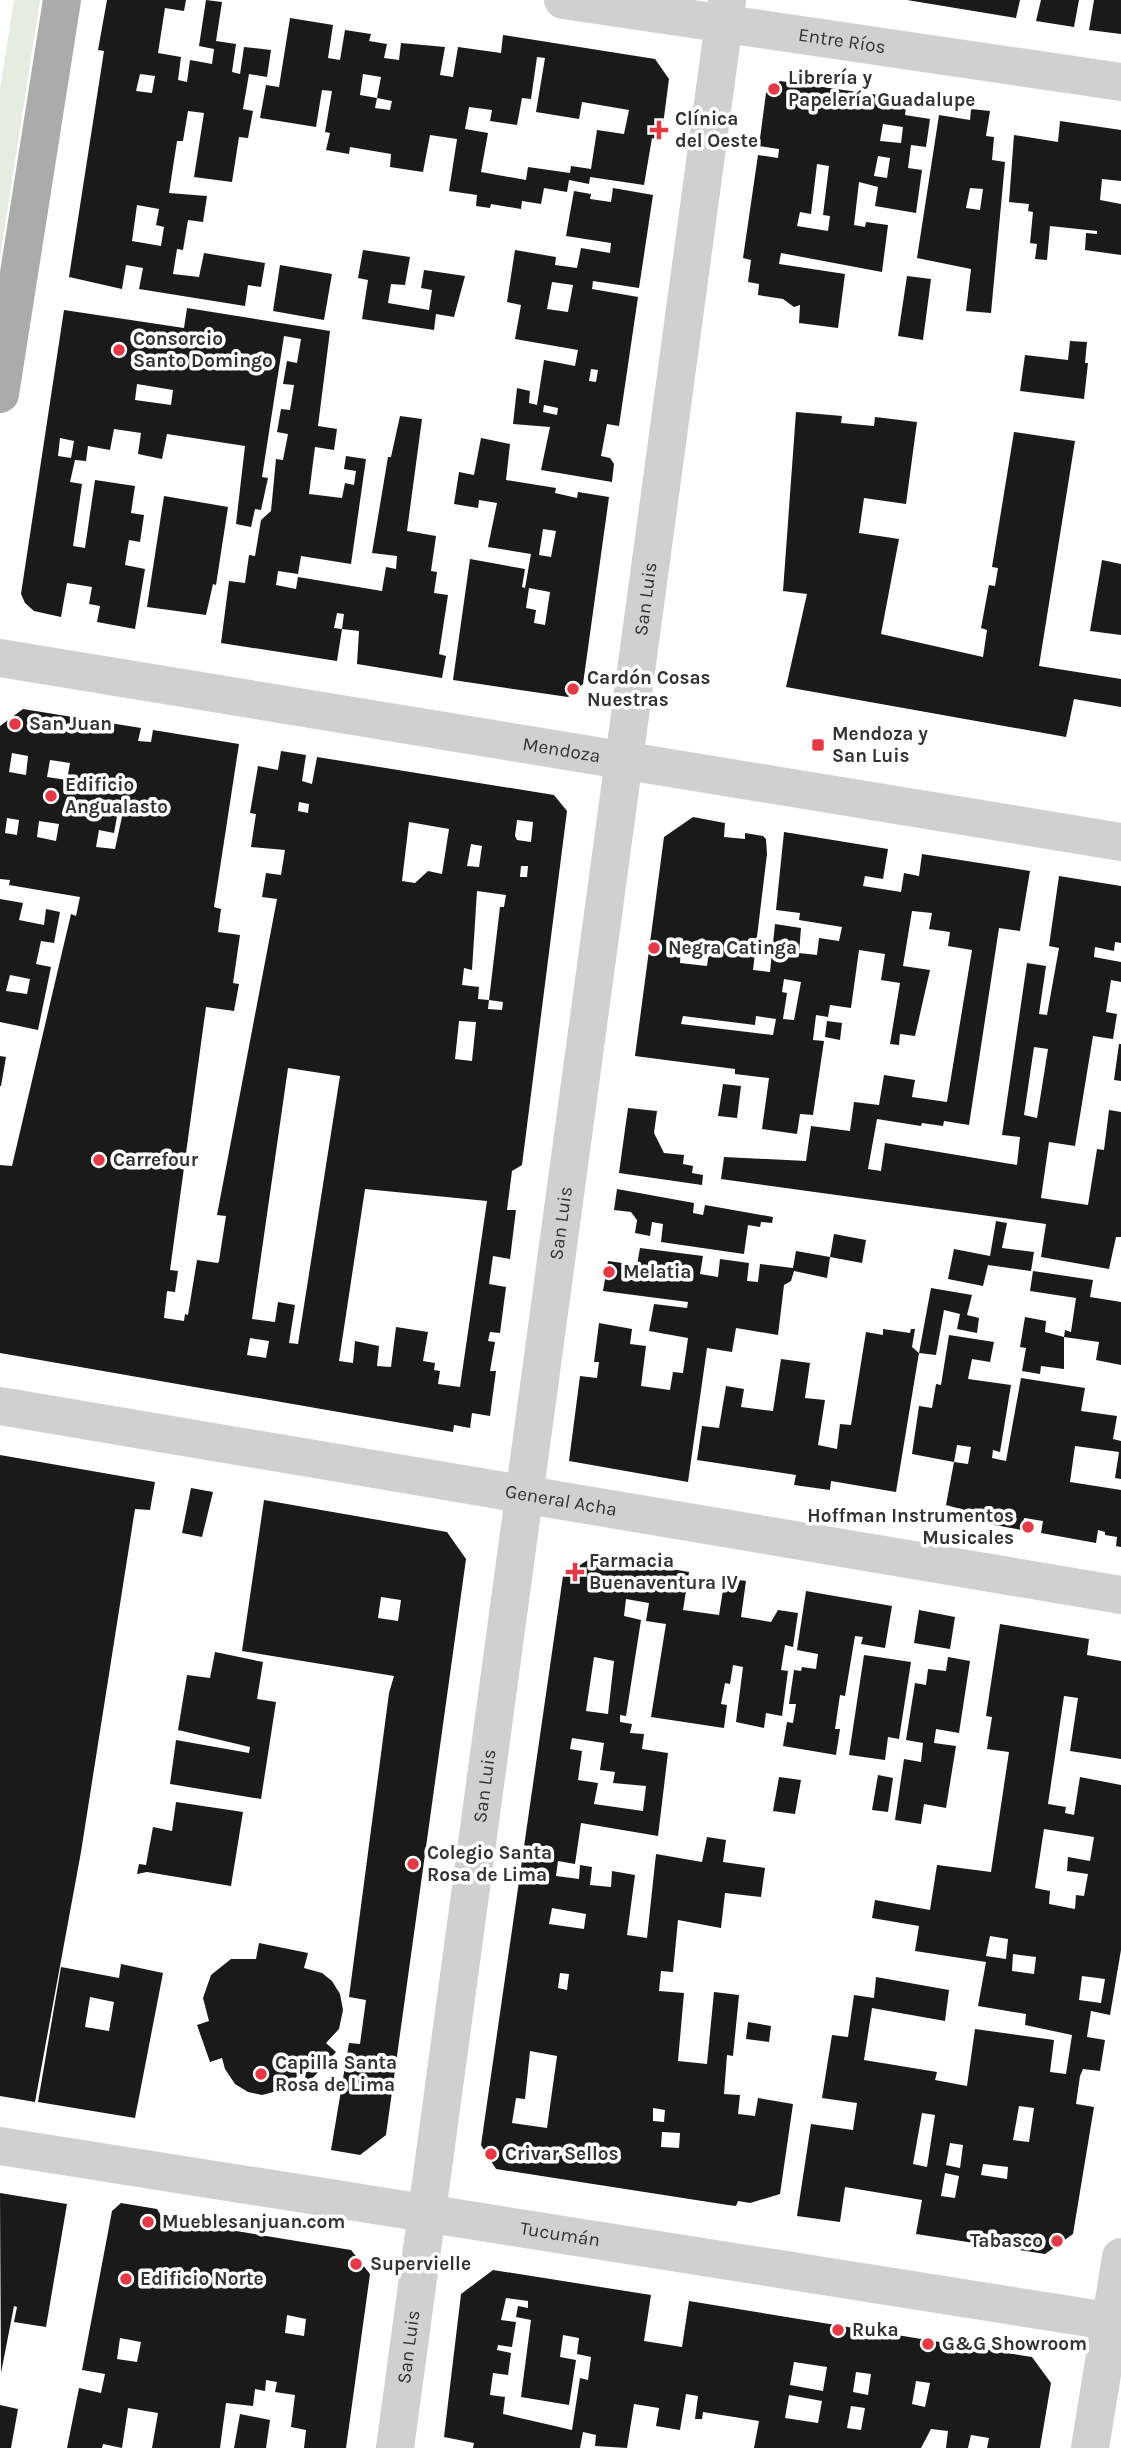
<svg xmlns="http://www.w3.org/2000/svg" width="1121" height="2448" viewBox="0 0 1121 2448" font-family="Karla,sans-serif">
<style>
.green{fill:#e6ecdf}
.building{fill:#1a1a1a;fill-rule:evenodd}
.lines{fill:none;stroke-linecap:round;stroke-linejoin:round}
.minor{stroke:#d0d0d0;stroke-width:38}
.primary{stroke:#ababab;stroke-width:38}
.poi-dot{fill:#e63946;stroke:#fff;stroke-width:2.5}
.labels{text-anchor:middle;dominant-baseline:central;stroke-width:7;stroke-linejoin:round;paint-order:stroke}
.street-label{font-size:19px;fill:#333;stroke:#fff}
.poi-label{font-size:19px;font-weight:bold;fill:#333;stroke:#fff;text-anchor:start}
</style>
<rect width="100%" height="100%" fill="#fff"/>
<path class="green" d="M 14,0 L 40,0 L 0,258 L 0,89 Z"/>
<path class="building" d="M 107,0 L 186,0 L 184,11 L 165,8 L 158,53 L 181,57 L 178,80 L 187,82 L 190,60 L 212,64 L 214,49 L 199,46 L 206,0 L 222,2 L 216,41 L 236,44 L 232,72 L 240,74 L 244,47 L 271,50 L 267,77 L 249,74 L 243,109 L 253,111 L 248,138 L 239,137 L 232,182 L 194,177 L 204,113 L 188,111 L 183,141 L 177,141 L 169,193 L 207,196 L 203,222 L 188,220 L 183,250 L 177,249 L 173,274 L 199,277 L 204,253 L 265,263 L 261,287 L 248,285 L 245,306 L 139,289 L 143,268 L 126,265 L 122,289 L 69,277 L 104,51 L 98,50 ZM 140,74 L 155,76 L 152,93 L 136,91 ZM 137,205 L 159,209 L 156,225 L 164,227 L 161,246 L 132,241 Z
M 907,0 L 1020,0 L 1016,18 Z
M 1041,0 L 1079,0 L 1074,27 L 1036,21 Z
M 1094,0 L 1121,0 L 1121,34 L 1089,30 Z
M 290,18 L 333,25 L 328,58 L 340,60 L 345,30 L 371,34 L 369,41 L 387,44 L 384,58 L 399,60 L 401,43 L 445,47 L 440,75 L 453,77 L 458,47 L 501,53 L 503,35 L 655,59 L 669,79 L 661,140 L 652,138 L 644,185 L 590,177 L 589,184 L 569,180 L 567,192 L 544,188 L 541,204 L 522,201 L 521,209 L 491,204 L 490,208 L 476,206 L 477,195 L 449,191 L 457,139 L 430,135 L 423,172 L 390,167 L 391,154 L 350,147 L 349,154 L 326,150 L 330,133 L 325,132 L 332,91 L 322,90 L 316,127 L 260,118 L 266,85 L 279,87 ZM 537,57 L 545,58 L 536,112 L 579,119 L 582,102 L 629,110 L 624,134 L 597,130 L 591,169 L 571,166 L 570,173 L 528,167 L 526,180 L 481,172 L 488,133 L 465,129 L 469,107 L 492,110 L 490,121 L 517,125 L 522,98 L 531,99 ZM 363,74 L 381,77 L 377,98 L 392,101 L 390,110 L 375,108 L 377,98 L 360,95 Z
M 780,81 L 907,99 L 905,115 L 930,119 L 926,147 L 911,145 L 908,168 L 922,170 L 916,213 L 875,206 L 878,187 L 859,182 L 854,225 L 865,227 L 866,222 L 888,225 L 882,272 L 781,253 L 779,264 L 845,274 L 838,328 L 799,323 L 800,305 L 794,307 L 783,299 L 758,295 L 759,284 L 748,282 L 751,260 L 743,258 L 758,155 L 778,158 L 779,149 L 759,146 L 766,93 ZM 883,124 L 903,127 L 901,143 L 880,141 ZM 878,156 L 890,158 L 887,178 L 874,176 ZM 817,164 L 829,166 L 823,215 L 830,216 L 828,231 L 797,226 L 800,212 L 811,214 Z
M 971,109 L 990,111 L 986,136 L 994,137 L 992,160 L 1005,162 L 991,313 L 966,311 L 971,269 L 917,258 L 939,115 L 970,120 ZM 970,188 L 983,189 L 980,210 L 966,208 Z
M 1060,121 L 1121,130 L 1121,181 L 1102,179 L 1100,200 L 1121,204 L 1121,255 L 1085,250 L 1086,233 L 1097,234 L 1097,231 L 1050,226 L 1047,260 L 1035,259 L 1037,244 L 1030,243 L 1033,212 L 1028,211 L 1029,204 L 1009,202 L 1014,135 L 1058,142 Z
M 613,188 L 653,195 L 639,288 L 593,281 L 592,289 L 638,297 L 619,426 L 607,424 L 601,456 L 610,458 L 614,464 L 612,482 L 541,470 L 550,427 L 513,424 L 517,388 L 530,391 L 529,403 L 537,405 L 544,360 L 575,366 L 578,350 L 515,339 L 521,305 L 507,302 L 515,250 L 556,257 L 555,265 L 577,268 L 581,248 L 610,253 L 611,243 L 566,236 L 574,191 L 591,194 L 590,199 L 611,202 ZM 552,282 L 573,285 L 568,312 L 547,309 ZM 591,369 L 598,370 L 596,382 L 589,381 ZM 544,405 L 558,408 L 557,415 L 543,412 Z
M 363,250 L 410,257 L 405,285 L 391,284 L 388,303 L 429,310 L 432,290 L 421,288 L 424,270 L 465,276 L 454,317 L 436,314 L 434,330 L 362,319 L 368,280 L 358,278 Z
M 280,265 L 332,274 L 324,320 L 273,311 Z
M 907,276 L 931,279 L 923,340 L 898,336 Z
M 187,308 L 330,331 L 318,426 L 337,429 L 334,450 L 315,447 L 309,494 L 342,498 L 345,483 L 354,485 L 356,471 L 344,469 L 346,456 L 366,459 L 351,564 L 301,556 L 298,574 L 278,571 L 276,585 L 296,589 L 298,577 L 382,591 L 386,567 L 396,569 L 397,556 L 372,553 L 388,457 L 391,457 L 400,416 L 422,419 L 407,531 L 436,536 L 431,571 L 437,572 L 434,593 L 448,595 L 439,654 L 446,656 L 442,678 L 357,664 L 359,631 L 342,629 L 344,614 L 337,613 L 334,628 L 342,629 L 337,661 L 221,643 L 229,581 L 245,583 L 249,555 L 255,556 L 261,520 L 271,511 L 276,459 L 283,460 L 288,434 L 277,432 L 281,409 L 290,410 L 294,385 L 283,384 L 287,361 L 297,363 L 301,339 L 284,336 L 262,477 L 268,478 L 261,510 L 255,509 L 251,527 L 236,524 L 245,446 L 167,434 L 162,459 L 138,454 L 141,433 L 114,429 L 110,450 L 88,446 L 86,461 L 75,460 L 70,482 L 82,484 L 73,546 L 85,548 L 95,480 L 135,486 L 131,513 L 144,515 L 140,542 L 129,540 L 125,565 L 145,569 L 135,629 L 97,622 L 100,606 L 89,604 L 92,587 L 67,583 L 61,617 L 34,611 L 25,603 L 21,594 L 64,310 L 184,328 ZM 137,384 L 173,390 L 171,405 L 135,400 ZM 60,438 L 74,441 L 71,458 L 58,456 Z
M 1070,341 L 1087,342 L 1085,363 L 1088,363 L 1084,399 L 1020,391 L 1025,355 L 1068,360 Z
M 796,412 L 842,416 L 841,423 L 874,426 L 875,417 L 917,422 L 906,504 L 864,498 L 859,533 L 899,539 L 881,634 L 983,657 L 987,630 L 981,628 L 989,585 L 995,586 L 998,568 L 992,567 L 1014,432 L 1075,441 L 1039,666 L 1121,679 L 1121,707 L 1074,699 L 1066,737 L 786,687 L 807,594 L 783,591 Z
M 481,438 L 510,444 L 506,480 L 556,488 L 555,493 L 577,498 L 578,492 L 609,497 L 583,684 L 568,697 L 453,680 L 470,559 L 525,569 L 522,587 L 525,588 L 531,554 L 488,547 L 497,503 L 479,500 L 478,508 L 454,504 L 459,472 L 474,475 ZM 543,529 L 556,531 L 551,557 L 539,555 ZM 529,588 L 550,592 L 545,625 L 534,623 L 536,610 L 526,608 Z
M 164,496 L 228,507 L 216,585 L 213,584 L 206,615 L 147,607 Z
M 1102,560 L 1121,564 L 1121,635 L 1090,631 Z
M 23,709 L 141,728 L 138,741 L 151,742 L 153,730 L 239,744 L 214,907 L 221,909 L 218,932 L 240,935 L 233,983 L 239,984 L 234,1011 L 206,1007 L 170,1270 L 178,1271 L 175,1292 L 167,1291 L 164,1318 L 184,1321 L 185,1314 L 188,1315 L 197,1260 L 218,1263 L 219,1261 L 226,1216 L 217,1215 L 277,899 L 262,897 L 266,873 L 281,875 L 285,850 L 251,847 L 256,814 L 250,813 L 258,766 L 278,770 L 281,751 L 306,755 L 302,781 L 312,784 L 317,757 L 554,795 L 567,811 L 522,1165 L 512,1171 L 507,1210 L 516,1210 L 510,1259 L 493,1256 L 489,1284 L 506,1287 L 500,1333 L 490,1332 L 488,1341 L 495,1342 L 490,1371 L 496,1371 L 490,1416 L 472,1413 L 470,1428 L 454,1425 L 453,1432 L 0,1353 L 0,1165 L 12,1166 L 71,914 L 76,916 L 80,897 L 9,885 L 10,880 L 0,879 L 0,726 ZM 12,753 L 28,756 L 26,775 L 9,772 ZM 50,760 L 70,763 L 67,780 L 47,777 ZM 299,802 L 309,804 L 308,813 L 298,811 ZM 118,811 L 123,812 L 115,849 L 96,847 L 99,830 L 114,833 ZM 7,818 L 19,820 L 17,835 L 5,833 ZM 517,820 L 533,822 L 531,842 L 517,840 L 515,836 ZM 39,821 L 59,824 L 56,841 L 37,837 ZM 409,822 L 449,829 L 442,874 L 428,871 L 415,883 L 402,881 ZM 471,844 L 482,846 L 479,867 L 467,866 ZM 521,866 L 528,866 L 527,877 L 520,877 ZM 477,891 L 506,895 L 504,907 L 500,907 L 489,1000 L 503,1002 L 502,1010 L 488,1009 L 489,1000 L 478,999 L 479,987 L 462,985 L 464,968 L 472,970 ZM 459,1021 L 476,1022 L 472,1061 L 455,1059 ZM 288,1068 L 340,1076 L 298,1344 L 289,1343 L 295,1305 L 278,1302 L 275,1322 L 252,1319 ZM 365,1189 L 487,1201 L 460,1387 L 438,1384 L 440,1371 L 434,1370 L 435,1363 L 423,1361 L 428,1332 L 396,1327 L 391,1367 L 377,1366 L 379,1346 L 355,1341 L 353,1363 L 339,1361 ZM 250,1338 L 269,1341 L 266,1358 L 247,1355 Z
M 693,817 L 725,823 L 724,837 L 745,839 L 745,833 L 763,836 L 766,839 L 767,854 L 753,970 L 770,972 L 775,924 L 801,928 L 799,953 L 817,955 L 819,938 L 839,941 L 842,927 L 799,920 L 800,913 L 776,910 L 784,832 L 888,849 L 883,879 L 865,876 L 863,886 L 901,892 L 904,873 L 919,876 L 922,854 L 1030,871 L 1020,931 L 999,928 L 969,1125 L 944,1121 L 943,1126 L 922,1123 L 921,1126 L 877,1119 L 868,1169 L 881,1171 L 885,1143 L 1017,1165 L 1020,1137 L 1002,1135 L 1027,963 L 1046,966 L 1039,1014 L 1047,1015 L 1059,948 L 1049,946 L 1059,876 L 1121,886 L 1121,943 L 1115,942 L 1114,951 L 1095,947 L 1094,957 L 1121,962 L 1121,982 L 1111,980 L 1106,1012 L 1117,1014 L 1113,1039 L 1093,1036 L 1075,1146 L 1049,1142 L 1041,1198 L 1088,1205 L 1097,1149 L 1104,1150 L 1109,1110 L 1121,1112 L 1121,1237 L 1116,1237 L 1109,1269 L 1041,1257 L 1046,1224 L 721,1179 L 724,1157 L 806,1161 L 811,1126 L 850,1131 L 854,1102 L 879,1105 L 884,1075 L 915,1080 L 912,1097 L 947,1102 L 972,950 L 948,946 L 950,932 L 929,929 L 932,913 L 912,911 L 903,966 L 930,970 L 915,1036 L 900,1034 L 899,1045 L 890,1044 L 900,983 L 881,980 L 885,954 L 859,950 L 851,1008 L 830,1005 L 828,1017 L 816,1015 L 813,1040 L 824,1041 L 813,1115 L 800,1114 L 797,1134 L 762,1129 L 769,1078 L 735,1074 L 735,1069 L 635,1056 L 664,837 ZM 681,948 L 709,952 L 707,966 L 680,963 ZM 784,979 L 801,982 L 794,1020 L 783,1019 L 787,993 L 782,992 ZM 683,1016 L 755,1025 L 756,1016 L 776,1019 L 773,1035 L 681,1024 ZM 1034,1047 L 1048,1049 L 1037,1118 L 1024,1115 Z
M 0,899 L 23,903 L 19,920 L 44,925 L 46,909 L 60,912 L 54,943 L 41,941 L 36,964 L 51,967 L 38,1030 L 0,1022 ZM 10,975 L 30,979 L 27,994 L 6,991 Z
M 827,1021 L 842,1023 L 840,1040 L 825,1037 Z
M 1119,1044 L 1121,1044 L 1121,1081 L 1114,1080 Z
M 0,1056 L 6,1057 L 1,1086 L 0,1086 Z
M 723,1084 L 741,1086 L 737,1118 L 718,1116 Z
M 628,1108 L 657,1111 L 654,1133 L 664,1153 L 684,1155 L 683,1164 L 693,1166 L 692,1173 L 703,1175 L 702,1185 L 619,1173 Z
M 617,1189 L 694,1203 L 693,1213 L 703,1215 L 705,1205 L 773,1217 L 772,1223 L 761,1222 L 760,1227 L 748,1225 L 744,1254 L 661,1242 L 663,1224 L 652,1222 L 650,1236 L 635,1233 L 637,1220 L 631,1212 L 614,1210 Z
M 996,1221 L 1007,1223 L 1002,1248 L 1034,1252 L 1031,1271 L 988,1265 L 983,1286 L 948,1279 L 954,1249 L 990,1256 Z
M 834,1234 L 866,1240 L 862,1263 L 830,1257 Z
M 640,1248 L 703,1256 L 700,1274 L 718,1277 L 720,1259 L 749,1263 L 747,1281 L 758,1282 L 760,1264 L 793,1268 L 796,1251 L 830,1257 L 827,1278 L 794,1271 L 791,1281 L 784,1285 L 778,1335 L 736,1328 L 732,1352 L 707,1348 L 688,1482 L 569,1461 L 580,1376 L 597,1378 L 599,1362 L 594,1362 L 599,1323 L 632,1329 L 630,1344 L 646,1346 L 641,1386 L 670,1390 L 673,1372 L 683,1373 L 688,1338 L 649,1331 L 654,1304 L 687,1308 L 688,1302 L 603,1291 L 608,1261 L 637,1265 Z
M 1033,1271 L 1093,1280 L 1090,1297 L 1121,1302 L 1121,1365 L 1096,1360 L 1099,1342 L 1064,1337 L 1064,1369 L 1041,1366 L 1040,1374 L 1022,1371 L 1026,1348 L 1020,1347 L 1025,1317 L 1046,1321 L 1045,1332 L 1064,1337 L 1065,1330 L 1071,1332 L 1076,1298 L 1030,1291 Z
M 931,1288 L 972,1295 L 967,1315 L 979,1318 L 977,1333 L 957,1329 L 960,1314 L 944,1310 L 936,1355 L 919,1353 L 896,1492 L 831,1481 L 830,1490 L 794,1485 L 796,1475 L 697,1460 L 702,1426 L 719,1428 L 726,1386 L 744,1389 L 741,1407 L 773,1411 L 781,1359 L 810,1363 L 805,1398 L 825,1400 L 818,1445 L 837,1449 L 840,1424 L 851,1425 L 866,1332 L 883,1335 L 883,1329 L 910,1333 L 911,1329 L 915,1329 L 912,1347 L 919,1353 Z
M 949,1335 L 994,1342 L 990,1362 L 972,1359 L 968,1379 L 1011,1385 L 1000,1452 L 993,1450 L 992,1458 L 1006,1461 L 1021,1378 L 1085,1388 L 1081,1411 L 1117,1416 L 1113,1439 L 1121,1441 L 1121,1479 L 1115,1478 L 1119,1452 L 1075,1446 L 1070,1482 L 1121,1490 L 1121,1547 L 1116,1546 L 1117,1537 L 1105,1535 L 1105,1532 L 1098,1530 L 1096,1543 L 1041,1533 L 1043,1521 L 1024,1518 L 1022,1530 L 978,1522 L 979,1514 L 946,1505 L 954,1462 L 968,1464 L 971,1447 L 957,1445 L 954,1462 L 912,1454 L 919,1406 L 932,1408 L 936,1384 L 941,1385 Z
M 0,1455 L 155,1482 L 150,1510 L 135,1509 L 81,1852 L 35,2102 L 0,2096 Z
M 191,1488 L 213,1492 L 202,1537 L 182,1533 Z
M 264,1500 L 447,1532 L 466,1559 L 386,2135 L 360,2155 L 331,2150 L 349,2043 L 360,2044 L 366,2000 L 349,1997 L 389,1693 L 394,1676 L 242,1651 ZM 381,1597 L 401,1600 L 398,1621 L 378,1618 Z
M 594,1556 L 689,1572 L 683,1610 L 719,1615 L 725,1578 L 746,1581 L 741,1617 L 771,1622 L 778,1610 L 798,1613 L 793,1647 L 785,1645 L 781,1670 L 788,1671 L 782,1716 L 766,1713 L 764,1728 L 736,1722 L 743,1667 L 733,1665 L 730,1684 L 725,1683 L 721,1704 L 727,1705 L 724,1728 L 651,1717 L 666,1624 L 646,1621 L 649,1603 L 626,1599 L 624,1616 L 641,1620 L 626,1716 L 620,1715 L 620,1722 L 632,1724 L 630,1733 L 644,1734 L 642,1749 L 668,1753 L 658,1836 L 581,1823 L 575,1864 L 558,1861 L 556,1876 L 579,1879 L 580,1865 L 592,1867 L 590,1885 L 611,1887 L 612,1871 L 635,1875 L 627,1935 L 647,1938 L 656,1854 L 702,1862 L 707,1837 L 726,1840 L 723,1862 L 765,1868 L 761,1897 L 725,1893 L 721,1928 L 678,1920 L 673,1972 L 661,1971 L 659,1991 L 684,1993 L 678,2061 L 707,2064 L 714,1992 L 739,1995 L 733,2056 L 727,2055 L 724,2094 L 740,2095 L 738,2114 L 755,2116 L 758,2098 L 793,2104 L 780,2194 L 750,2203 L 738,2201 L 736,2206 L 728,2205 L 496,2169 L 481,2145 L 563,1576 ZM 594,1657 L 614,1661 L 608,1714 L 586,1711 ZM 572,1738 L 604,1743 L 600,1770 L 615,1772 L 613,1783 L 646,1786 L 643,1811 L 594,1804 L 598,1783 L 578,1780 L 582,1751 L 570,1749 ZM 552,1908 L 586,1914 L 584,1929 L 549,1924 ZM 560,1973 L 569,1974 L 567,1990 L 558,1988 ZM 530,2051 L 557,2056 L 547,2128 L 512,2123 L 516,2098 L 525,2099 ZM 653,2108 L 665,2110 L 664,2122 L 653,2121 ZM 662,2132 L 680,2133 L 679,2148 L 661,2147 Z
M 806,1591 L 892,1606 L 885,1648 L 861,1644 L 863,1637 L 855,1636 L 845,1696 L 840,1695 L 835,1729 L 840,1729 L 836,1755 L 783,1746 L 787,1722 L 793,1723 L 796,1704 L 789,1704 L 794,1670 L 801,1671 L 802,1667 L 816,1669 L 818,1654 L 797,1650 Z
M 919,1610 L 955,1617 L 950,1649 L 914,1643 Z
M 1000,1624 L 1089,1639 L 1087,1655 L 1121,1661 L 1121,1759 L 1070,1751 L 1078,1698 L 1064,1696 L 1048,1804 L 1066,1807 L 1065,1813 L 1074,1815 L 1080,1777 L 1121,1785 L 1121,1950 L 1110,2015 L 1091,2011 L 1087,2037 L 1105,2040 L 1100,2071 L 1083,2069 L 1080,2076 L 1076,2104 L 1094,2107 L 1073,2234 L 1045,2254 L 916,2234 L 922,2200 L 845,2187 L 840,2222 L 797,2216 L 811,2124 L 853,2130 L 857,2103 L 822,2098 L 832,2035 L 848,2037 L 854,1995 L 874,1998 L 876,1977 L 949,1990 L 945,2021 L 872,2008 L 864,2060 L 937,2072 L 935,2080 L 967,2086 L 975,2029 L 1054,2040 L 1050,2072 L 1066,2074 L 1072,2035 L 1025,2025 L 1026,2014 L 978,2006 L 986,1962 L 915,1951 L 919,1926 L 872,1918 L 875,1900 L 930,1910 L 937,1865 L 991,1872 L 1009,1752 L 987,1749 L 992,1717 L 986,1716 ZM 1044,1829 L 1094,1837 L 1090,1861 L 1068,1857 L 1067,1871 L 1088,1874 L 1084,1896 L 1076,1895 L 1075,1909 L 1049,1904 L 1050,1891 L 1035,1888 ZM 990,1936 L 1008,1939 L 1006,1959 L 986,1956 ZM 1013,1954 L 1036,1957 L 1034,1974 L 1012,1971 ZM 1082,1976 L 1105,1979 L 1101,2003 L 1079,2000 ZM 1019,2106 L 1034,2108 L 1029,2142 L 1013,2140 ZM 922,2113 L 935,2115 L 927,2167 L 913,2164 ZM 950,2143 L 963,2145 L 960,2168 L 946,2165 ZM 983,2164 L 1008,2167 L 1007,2179 L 981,2175 ZM 945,2173 L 959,2176 L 955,2198 L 941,2196 Z
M 215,1652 L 263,1662 L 257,1699 L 276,1702 L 261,1799 L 170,1784 L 176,1740 L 249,1753 L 250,1747 L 178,1730 L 187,1675 L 210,1678 Z
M 864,1655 L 911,1662 L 899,1739 L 888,1737 L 885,1760 L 849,1755 Z
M 948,1657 L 970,1661 L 959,1733 L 936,1729 L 934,1743 L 956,1746 L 946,1808 L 924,1804 L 921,1824 L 895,1820 L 904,1759 L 921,1762 L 923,1743 L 906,1740 L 915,1683 L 926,1685 L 928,1669 L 946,1671 Z
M 878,1775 L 893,1778 L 888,1812 L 872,1810 Z
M 779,1777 L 801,1780 L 795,1814 L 773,1811 Z
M 176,1802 L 243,1812 L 231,1886 L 147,1872 L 137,1874 L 139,1864 L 146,1865 L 153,1827 L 172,1831 Z
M 259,1943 L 308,1953 L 304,1968 L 322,1973 L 332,1981 L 340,1994 L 343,2010 L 339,2029 L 326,2043 L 336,2052 L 310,2081 L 300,2073 L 285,2089 L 262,2095 L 248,2092 L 235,2084 L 225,2069 L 222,2058 L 210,2062 L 197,2025 L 209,2021 L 203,1998 L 211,1975 L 231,1959 L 256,1959 Z
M 121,1964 L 163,1973 L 135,2118 L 38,2102 L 61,1967 L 119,1978 ZM 90,1997 L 114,2002 L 109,2031 L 85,2027 Z
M 748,2022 L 771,2026 L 769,2042 L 746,2039 Z
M 0,2193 L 67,2204 L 46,2327 L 14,2322 L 17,2307 L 14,2306 L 1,2373 Z
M 121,2203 L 157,2209 L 163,2219 L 351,2250 L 370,2274 L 346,2448 L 304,2448 L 306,2430 L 291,2427 L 295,2395 L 275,2392 L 277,2382 L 266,2380 L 265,2391 L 255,2389 L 253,2406 L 226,2403 L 220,2448 L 152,2448 L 158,2413 L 128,2408 L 122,2448 L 103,2444 L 102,2448 L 67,2448 L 79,2388 L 101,2393 L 105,2374 L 82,2370 L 112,2211 ZM 287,2315 L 306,2319 L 304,2336 L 285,2333 ZM 120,2338 L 141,2342 L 137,2362 L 117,2359 Z
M 493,2270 L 651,2295 L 644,2341 L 682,2347 L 689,2301 L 1032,2357 L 1051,2383 L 1040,2448 L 987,2448 L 989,2438 L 971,2435 L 968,2448 L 946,2448 L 948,2431 L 931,2429 L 921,2448 L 754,2448 L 759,2421 L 703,2412 L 702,2419 L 695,2419 L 698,2396 L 686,2394 L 680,2430 L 656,2426 L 659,2408 L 634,2404 L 627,2448 L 595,2446 L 596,2435 L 583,2432 L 580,2448 L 473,2448 L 474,2443 L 444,2437 L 461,2294 ZM 506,2298 L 528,2301 L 528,2308 L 518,2306 L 516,2317 L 531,2320 L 521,2397 L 569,2405 L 576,2360 L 560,2357 L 563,2335 L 579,2338 L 577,2354 L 591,2357 L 588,2380 L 580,2378 L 572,2430 L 503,2414 L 505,2397 L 490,2395 L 493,2373 L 508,2375 L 511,2353 L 497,2350 L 498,2345 L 512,2347 L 516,2322 L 501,2320 ZM 794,2362 L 827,2367 L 823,2391 L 790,2385 ZM 856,2372 L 871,2374 L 868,2395 L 853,2392 ZM 916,2381 L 930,2383 L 925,2407 L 912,2404 ZM 789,2395 L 822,2401 L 818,2423 L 785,2418 ZM 851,2406 L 865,2408 L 861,2430 L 847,2428 Z
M 0,2405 L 18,2409 L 11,2448 L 0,2448 Z
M 240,2414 L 270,2420 L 266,2448 L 234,2448 Z"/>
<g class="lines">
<g class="minor">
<path id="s1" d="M 563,0 L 1121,82"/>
<path id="s2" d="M 0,658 L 1121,842"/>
<path id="s3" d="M 0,1406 L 1121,1595"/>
<path id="s4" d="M 0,2146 L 1121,2323"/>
<path id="s5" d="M 395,2448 L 727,0"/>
<path d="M 1090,2448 L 1121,2257"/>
</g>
<path class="primary" d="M 0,394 L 62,0"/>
</g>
<g class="poi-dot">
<circle cx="774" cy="89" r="7"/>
<path d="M655.5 119.5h7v7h7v7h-7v7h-7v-7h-7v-7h7z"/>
<circle cx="119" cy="350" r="7"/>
<circle cx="573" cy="689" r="7"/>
<circle cx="15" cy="724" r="7"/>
<rect x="811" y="738" width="14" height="14" rx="3.5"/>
<circle cx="51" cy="796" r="7"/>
<circle cx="654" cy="948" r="7"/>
<circle cx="99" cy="1160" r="7"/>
<circle cx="609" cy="1272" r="7"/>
<circle cx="1028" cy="1527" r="7"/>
<path d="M571.5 1561.5h7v7h7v7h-7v7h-7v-7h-7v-7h7z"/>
<circle cx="413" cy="1864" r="7"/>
<circle cx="261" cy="2074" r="7"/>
<circle cx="491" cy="2154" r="7"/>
<circle cx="148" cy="2222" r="7"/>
<circle cx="1057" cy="2241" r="7"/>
<circle cx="356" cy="2264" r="7"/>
<circle cx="126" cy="2279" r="7"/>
<circle cx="838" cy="2330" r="7"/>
<circle cx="928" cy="2344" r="7"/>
</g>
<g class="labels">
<g class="street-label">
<text stroke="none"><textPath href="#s1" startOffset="282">Entre Ríos</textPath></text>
<text stroke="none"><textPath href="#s5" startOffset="1866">San Luis</textPath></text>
<text stroke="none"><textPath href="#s2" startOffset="569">Mendoza</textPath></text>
<text stroke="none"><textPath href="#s5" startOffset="1236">San Luis</textPath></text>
<text stroke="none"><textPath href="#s3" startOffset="569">General Acha</textPath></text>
<text stroke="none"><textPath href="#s5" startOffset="668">San Luis</textPath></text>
<text stroke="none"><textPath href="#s4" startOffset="567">Tucumán</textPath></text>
<text stroke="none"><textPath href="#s5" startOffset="102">San Luis</textPath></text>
</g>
<g class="poi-label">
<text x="788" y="78">Librería y<tspan x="788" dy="22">Papelería Guadalupe</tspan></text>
<text x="675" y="119">Clínica<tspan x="675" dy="22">del Oeste</tspan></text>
<text x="133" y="339">Consorcio<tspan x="133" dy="22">Santo Domingo</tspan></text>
<text x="587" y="678">Cardón Cosas<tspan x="587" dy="22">Nuestras</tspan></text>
<text x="29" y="724">San Juan</text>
<text x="832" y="734">Mendoza y<tspan x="832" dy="22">San Luis</tspan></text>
<text x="65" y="785">Edificio<tspan x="65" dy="22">Angualasto</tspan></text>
<text x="668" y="948">Negra Catinga</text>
<text x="113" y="1160">Carrefour</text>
<text x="623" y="1272">Melatia</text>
<text x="1014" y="1516" text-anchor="end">Hoffman Instrumentos<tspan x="1014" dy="22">Musicales</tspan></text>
<text x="589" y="1561">Farmacia<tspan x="589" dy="22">Buenaventura IV</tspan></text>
<text x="427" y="1853">Colegio Santa<tspan x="427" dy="22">Rosa de Lima</tspan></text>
<text x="275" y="2063">Capilla Santa<tspan x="275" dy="22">Rosa de Lima</tspan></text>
<text x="505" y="2154">Crivar Sellos</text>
<text x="162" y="2222">Mueblesanjuan.com</text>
<text x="1043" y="2241" text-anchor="end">Tabasco</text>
<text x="370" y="2264">Supervielle</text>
<text x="140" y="2279">Edificio Norte</text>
<text x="852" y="2330">Ruka</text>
<text x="942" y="2344">G&amp;G Showroom</text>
</g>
</g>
</svg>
